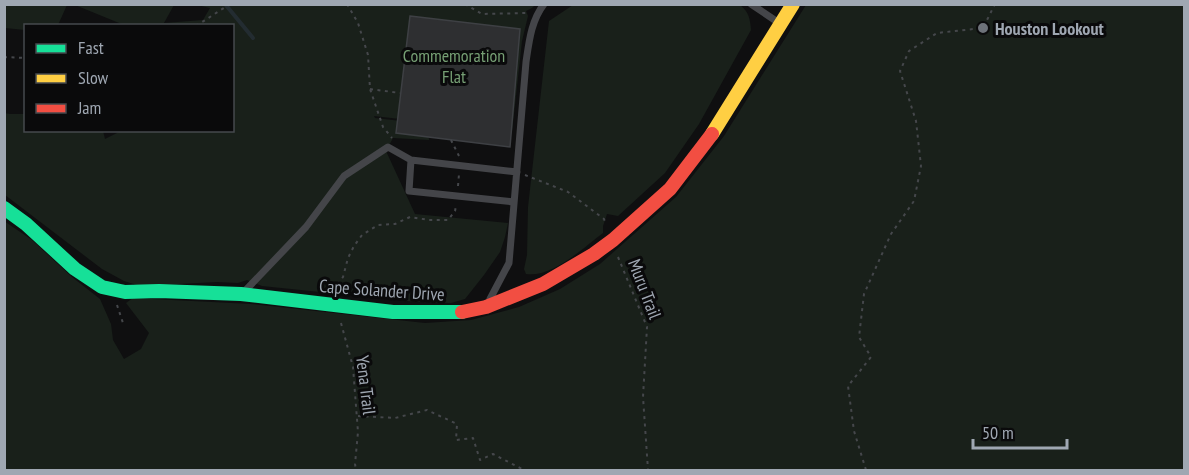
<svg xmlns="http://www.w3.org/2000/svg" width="1189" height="475" viewBox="0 0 1189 475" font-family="'PT Sans Narrow',sans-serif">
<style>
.green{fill:#19201a}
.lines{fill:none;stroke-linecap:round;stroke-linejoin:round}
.stream{stroke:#232c31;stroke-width:4}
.building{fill:#2e2f31;stroke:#3e4044;stroke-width:1.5}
.path{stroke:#45474b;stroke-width:2;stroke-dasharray:3 4.5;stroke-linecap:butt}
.lane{stroke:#444549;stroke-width:7}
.fast{stroke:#16e098;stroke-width:14}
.slow{stroke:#ffcf43;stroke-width:14}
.jam{stroke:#f24e42;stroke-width:14}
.poi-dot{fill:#6d7279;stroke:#0a0a0b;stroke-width:2}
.labels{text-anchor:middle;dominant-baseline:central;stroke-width:6;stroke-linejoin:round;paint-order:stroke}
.poi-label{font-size:18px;font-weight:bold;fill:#9fa7b2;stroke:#0a0a0b;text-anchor:start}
.park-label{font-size:18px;fill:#769f74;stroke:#0a0a0b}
.street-label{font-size:18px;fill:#9fa7b2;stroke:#0a0a0b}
</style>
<rect width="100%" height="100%" fill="#0f0f10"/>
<path class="green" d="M 193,4 L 535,5 L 532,8 L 526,11 L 528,16 L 522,41 L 512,132 L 374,116 L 375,118 L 427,124 L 429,140 L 393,138 L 386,151 L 415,214 L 508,223 L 505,237 L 500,252 L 484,275 L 465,299 L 451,303 L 417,302 L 262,286 L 247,280 L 238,283 L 217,282 L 140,286 L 124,281 L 102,269 L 5,195 L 4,113 L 10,114 L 25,114 L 26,130 L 103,131 L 105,139 L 121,131 L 232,130 L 232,26 L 124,25 L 75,5 L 174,5 L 164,23 L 203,20 L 210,8 Z
M 4,5 L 5,4 L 67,5 L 58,25 L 26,26 L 25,30 L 5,28 Z
M 573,5 L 740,5 C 749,12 750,19 751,30 L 699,124 L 665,173 L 618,216 L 607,214 L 603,226 L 603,233 C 583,248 552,278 526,274 L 524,269 L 527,255 L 528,207 L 549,21 Z
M 806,5 L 1184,5 L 1184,470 L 5,470 L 4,221 L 32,240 L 72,277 L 100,299 L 111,324 L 113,340 L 124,359 L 141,349 L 149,333 L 126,303 L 133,298 L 251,304 L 425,323 L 471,320 L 519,307 L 560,289 L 600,264 L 676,197 L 724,136 Z"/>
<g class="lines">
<path class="stream" d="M 225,4 L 253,38"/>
</g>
<path class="building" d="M 410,16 L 520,29 L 510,147 L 396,133 Z"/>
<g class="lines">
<path class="path" d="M 347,4 L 358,23 L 368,55 L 370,89 L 383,127 L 392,138
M 465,4 L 482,14 L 528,13
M 196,26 L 230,4
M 4,57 L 26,58
M 370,89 L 400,93
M 451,140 L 459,156
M 525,175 L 568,192 L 604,219 L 606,224
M 458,186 L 459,174
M 618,257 L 647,327 L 643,397 L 648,470
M 333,290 L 343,277 L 348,258 L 354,246 L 362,235 L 378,225 L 395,224 L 410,217 L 429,220 L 448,220 L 455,211 L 456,206
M 117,305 L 124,326
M 341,323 L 353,367 L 358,432 L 355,464 L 356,470
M 358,416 L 395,418 L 427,410 L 457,424 L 456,440 L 473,438 L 480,460 L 493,454 L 524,470
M 866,470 L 854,431 L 848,386 L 871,357 L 859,337 L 864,294 L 891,234 L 914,201 L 921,166 L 916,121 L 900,71 L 909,51 L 937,33 L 983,28 L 995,4"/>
<path class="lane" d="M 751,4 L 779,23
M 411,160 L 409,191 L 514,202
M 244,292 L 306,227 L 344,176 L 388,147 L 411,160 L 517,172
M 490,299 L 509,263 L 526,62 C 529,42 531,21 544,4"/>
<path class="fast" d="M 4,208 L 26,224 L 75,269 L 102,287 L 125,292 L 159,291 L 241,294 L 393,312 L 462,312"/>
<path class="slow" d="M 712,134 L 793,4"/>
<path class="jam" d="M 462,312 L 486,307 L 543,284 L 594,254 L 613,240 L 670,189 L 712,134"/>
</g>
<circle class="poi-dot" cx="983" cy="28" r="6"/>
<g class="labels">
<g class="poi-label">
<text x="995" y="28">Houston Lookout</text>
</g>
<g class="park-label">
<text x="454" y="55">Commemoration<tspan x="454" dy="21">Flat</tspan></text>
</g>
<g class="street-label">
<text transform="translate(645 289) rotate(69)">Muru Trail</text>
<text transform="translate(382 290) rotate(4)">Cape Solander Drive</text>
<text transform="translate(366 385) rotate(83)">Yena Trail</text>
</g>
</g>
<rect width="1189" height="475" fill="none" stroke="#9fa7b2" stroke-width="12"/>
<rect x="24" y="24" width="210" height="108" fill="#0a0a0b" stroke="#46494e" stroke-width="1.5"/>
<rect x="36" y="44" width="30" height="9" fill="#16e098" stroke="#46494e" stroke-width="1.5"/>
<text x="78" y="54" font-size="18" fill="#9fa7b2">Fast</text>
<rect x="36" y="74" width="30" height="9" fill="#ffcf43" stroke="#46494e" stroke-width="1.5"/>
<text x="78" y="84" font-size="18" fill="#9fa7b2">Slow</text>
<rect x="36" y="104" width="30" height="9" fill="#f24e42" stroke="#46494e" stroke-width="1.5"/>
<text x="78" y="114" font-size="18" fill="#9fa7b2">Jam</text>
<path d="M973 439v9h94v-9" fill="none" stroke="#9fa7b2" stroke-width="3"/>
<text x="982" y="439" font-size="18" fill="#9fa7b2" stroke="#0a0a0b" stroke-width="4.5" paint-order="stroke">50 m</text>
</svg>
